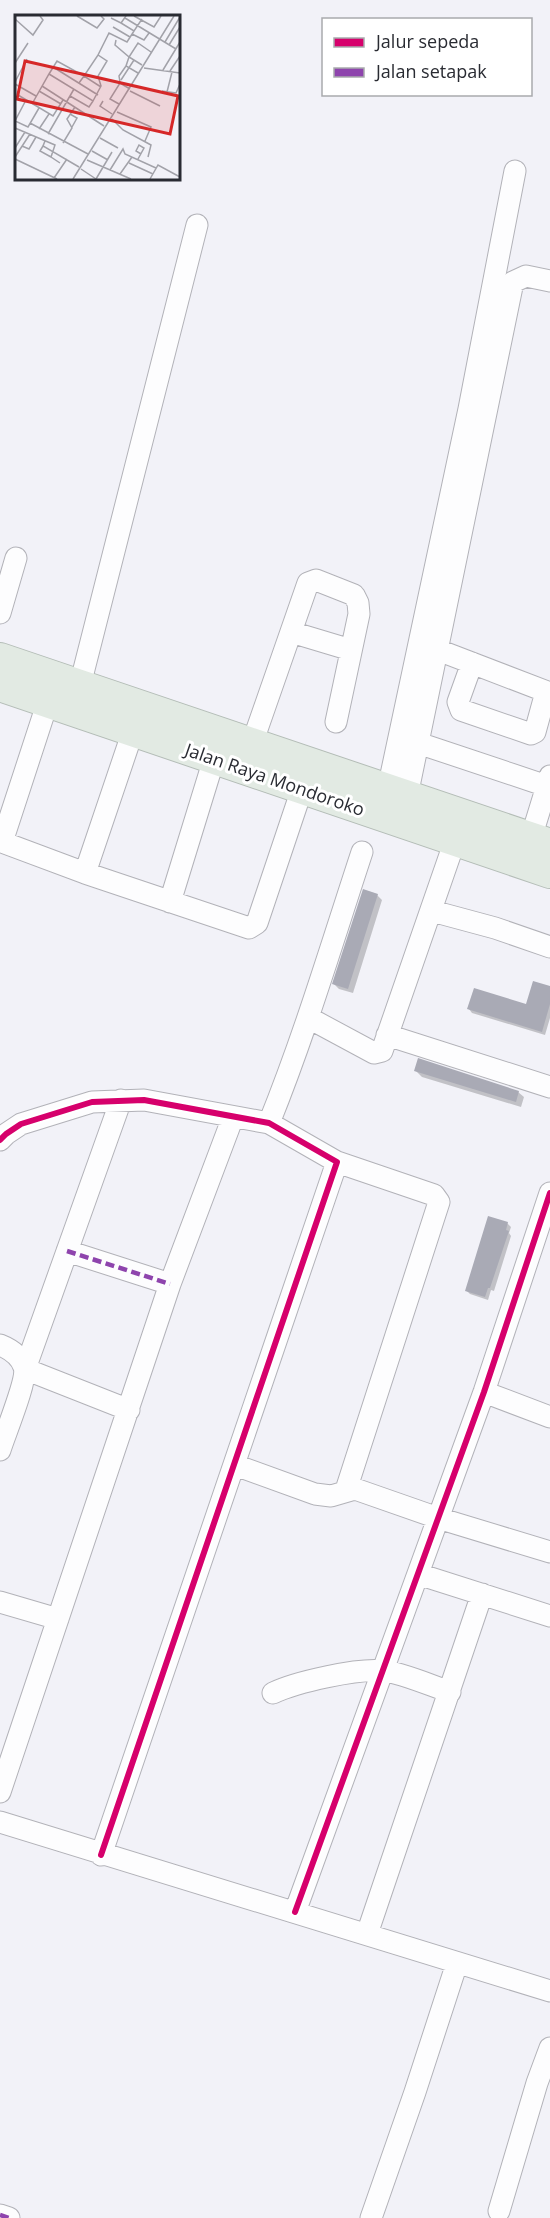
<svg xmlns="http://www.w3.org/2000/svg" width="550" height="2218" viewBox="0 0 550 2218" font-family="'Open Sans',sans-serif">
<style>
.shadow{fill:#0003}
.building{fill:#a9aab5}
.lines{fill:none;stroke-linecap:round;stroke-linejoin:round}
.minor-casing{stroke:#b2b2b8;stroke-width:23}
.highway-casing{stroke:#b4bdb7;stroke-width:34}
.minor{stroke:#fdfdfe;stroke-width:21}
.highway{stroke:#e2eae3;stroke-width:32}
.quiet{stroke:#8e44ad;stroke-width:4.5;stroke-dasharray:9 4.5;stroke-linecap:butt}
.cycleway-casing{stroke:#fff;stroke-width:10}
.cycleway{stroke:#d6006c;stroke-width:6}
.labels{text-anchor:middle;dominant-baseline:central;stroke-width:6;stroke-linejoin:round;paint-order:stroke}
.street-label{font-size:18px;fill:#292b32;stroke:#fff}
.inset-road{fill:none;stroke:#a2a2a9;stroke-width:1.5}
.view{fill:#d62828;fill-opacity:0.15;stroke:#d62828;stroke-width:3}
.inset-edge{fill:none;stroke:#292b32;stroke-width:3}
</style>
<rect width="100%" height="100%" fill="#f2f2f8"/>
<path class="shadow" d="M 377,895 L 382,900 L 353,993 L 339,989 L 334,984 Z
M 550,988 L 550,1018 L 545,1035 L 472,1013 L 469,1009 L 527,1006 Z
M 416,1071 L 518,1092 L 524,1097 L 521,1107 L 422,1077 Z
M 507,1223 L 511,1227 L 509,1233 L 511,1236 L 494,1291 L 491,1290 L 488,1300 L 470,1294 L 467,1291 Z"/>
<path class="building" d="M 363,889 L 378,894 L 348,989 L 332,984 Z
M 533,981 L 550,986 L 550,1004 L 542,1032 L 467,1009 L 474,988 L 526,1004 Z
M 418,1058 L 519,1091 L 516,1102 L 414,1071 Z
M 488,1216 L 508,1222 L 506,1230 L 509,1231 L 490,1288 L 488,1288 L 485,1297 L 465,1291 Z"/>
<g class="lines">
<defs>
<path id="minor" d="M 0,613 L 16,558
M 291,632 L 351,650
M 438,650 L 550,693
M 472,663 L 458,702 L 461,710 L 531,734 L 535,732 L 546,692
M 80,685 L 197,225
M 52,689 L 2,842 L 85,873 L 249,928 L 257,923 L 302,789
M 418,743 L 547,786
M 248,755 L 308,583 L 316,580 L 354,595 L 358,603 L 359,614 L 336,722
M 407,796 L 513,282 L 526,276 L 550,281
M 385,803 L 469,409 L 515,171
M 531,838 L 550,776
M 85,873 L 133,731
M 170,902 L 214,759
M 432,911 L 495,928 L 550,947
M 309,1018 L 374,1053 L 382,1051 L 459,829
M 387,1035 L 550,1087
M 121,1100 L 25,1369 L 129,1410
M 269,1123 C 305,1034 332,943 362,852
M 0,1140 L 6,1134 L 21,1124 L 92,1102 L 144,1100 L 269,1123 L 337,1162 L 101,1855
M 337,1162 L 434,1195 L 439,1202 L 346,1490
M 67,1251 L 170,1284
M 0,1345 C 10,1349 20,1355 24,1367 C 28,1379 5,1434 0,1450
M 484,1392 L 550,1417
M 235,1465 L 315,1494 L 331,1496 L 355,1489 L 438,1518 L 550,1552
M 418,1574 L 550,1616
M 0,1602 L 58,1619
M 273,1693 C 296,1682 358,1668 383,1671 C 400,1672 432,1686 450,1692
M 0,1792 L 170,1284 L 233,1117
M 0,1822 L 550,1991
M 295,1912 L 484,1392 L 550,1193
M 367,1934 L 482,1594
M 499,2211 L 537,2083 L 550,2048
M 0,2215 L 9,2218
M 371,2218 L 415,2092 L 457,1963"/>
<path id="highway" d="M 0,659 L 550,845
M 0,685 L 550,872"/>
</defs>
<use href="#minor" class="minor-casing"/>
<use href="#highway" class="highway-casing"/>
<use href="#minor" class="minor"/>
<use href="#highway" class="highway"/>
<path class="quiet" d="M 67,1251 L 170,1284
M 0,2215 L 9,2218"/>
<defs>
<path id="cycleway" d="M 0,1140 L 6,1134 L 21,1124 L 92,1102 L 144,1100 L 269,1123 L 337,1162 L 101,1855
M 295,1912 L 484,1392 L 550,1193"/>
</defs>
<use href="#cycleway" class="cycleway-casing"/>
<use href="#cycleway" class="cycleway"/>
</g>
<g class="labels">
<g class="street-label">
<text transform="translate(275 779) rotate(19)">Jalan Raya Mondoroko</text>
</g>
</g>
<g transform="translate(15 15)">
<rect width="165" height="165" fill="#f2f2f8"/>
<path class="inset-road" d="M 62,1 L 82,13 L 89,4 L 86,1M 119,1 L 139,12 L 146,1M 96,3 L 106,8 L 111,1M 110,3 L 161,34M 0,4 L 18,20 L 28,5 L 25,1M 106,8 L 119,16 L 127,4M 98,12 L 115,22M 117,19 L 129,25 L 134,18M 101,25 L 100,30 L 114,42 L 111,51 L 123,58M 150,27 L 165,2M 154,30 L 165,12M 83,40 L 94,18 L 112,27 L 119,16M 0,48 L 13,28M 127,50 L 114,42 L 123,28 L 136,37M 38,52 L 83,80M 129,53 L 165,58M 148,55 L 165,27M 155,56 L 165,41M 106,65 L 119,45M 0,67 L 12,44M 105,67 L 104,61 L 111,51M 64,68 L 69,61 L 86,72M 0,69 L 21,81M 27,71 L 89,111M 24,76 L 46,89M 115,76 L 145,91M 147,76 L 161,78 L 165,69M 152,77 L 157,57M 3,80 L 38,101 L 48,85M 55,81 L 74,92 L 78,86M 11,85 L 0,106 L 13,112 L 24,93M 88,86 L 85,91 L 97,99M 17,89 L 34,59 L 42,46 L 69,61 L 83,40 L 92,46 L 83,61 L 86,71 L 78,86 L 34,59M 104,89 L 95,84 L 105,68 L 115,74M 102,97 L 136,112 L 130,126M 55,99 L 62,103 L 57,112M 97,104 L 108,115 L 136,130 L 133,142M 15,108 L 73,139M 0,113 L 40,130 L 36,142 L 45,148M 24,114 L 34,99M 33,119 L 59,74M 85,123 L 103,133M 30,126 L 28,131 L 64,152M 48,128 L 57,113 L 52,104 L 60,92M 7,131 L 14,134 L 21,122M 28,131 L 25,136 L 36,142M 0,133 L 10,117M 77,136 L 93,145M 0,142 L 15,119M 0,144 L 42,164M 123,144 L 129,133 L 124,130 L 121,136 L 126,139M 72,145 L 116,164M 114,148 L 138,159M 66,154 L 81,164M 95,155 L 108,134 L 110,139 L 141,153M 105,159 L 117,142M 39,163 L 52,144M 58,164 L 159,1M 81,164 L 97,137M 135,164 L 143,150 L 165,162"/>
<path class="view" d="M 10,46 L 163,81 L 155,119 L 2,84 Z"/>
<rect width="165" height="165" class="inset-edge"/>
</g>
<rect x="322" y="18" width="210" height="78" fill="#ffffff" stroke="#a9aaad" stroke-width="1.5"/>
<rect x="334" y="38" width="30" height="9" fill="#d6006c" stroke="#a9aaad" stroke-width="1.5"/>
<text x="376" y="48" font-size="18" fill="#292b32">Jalur sepeda</text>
<rect x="334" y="68" width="30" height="9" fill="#8e44ad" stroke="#a9aaad" stroke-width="1.5"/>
<text x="376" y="78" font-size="18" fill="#292b32">Jalan setapak</text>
</svg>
